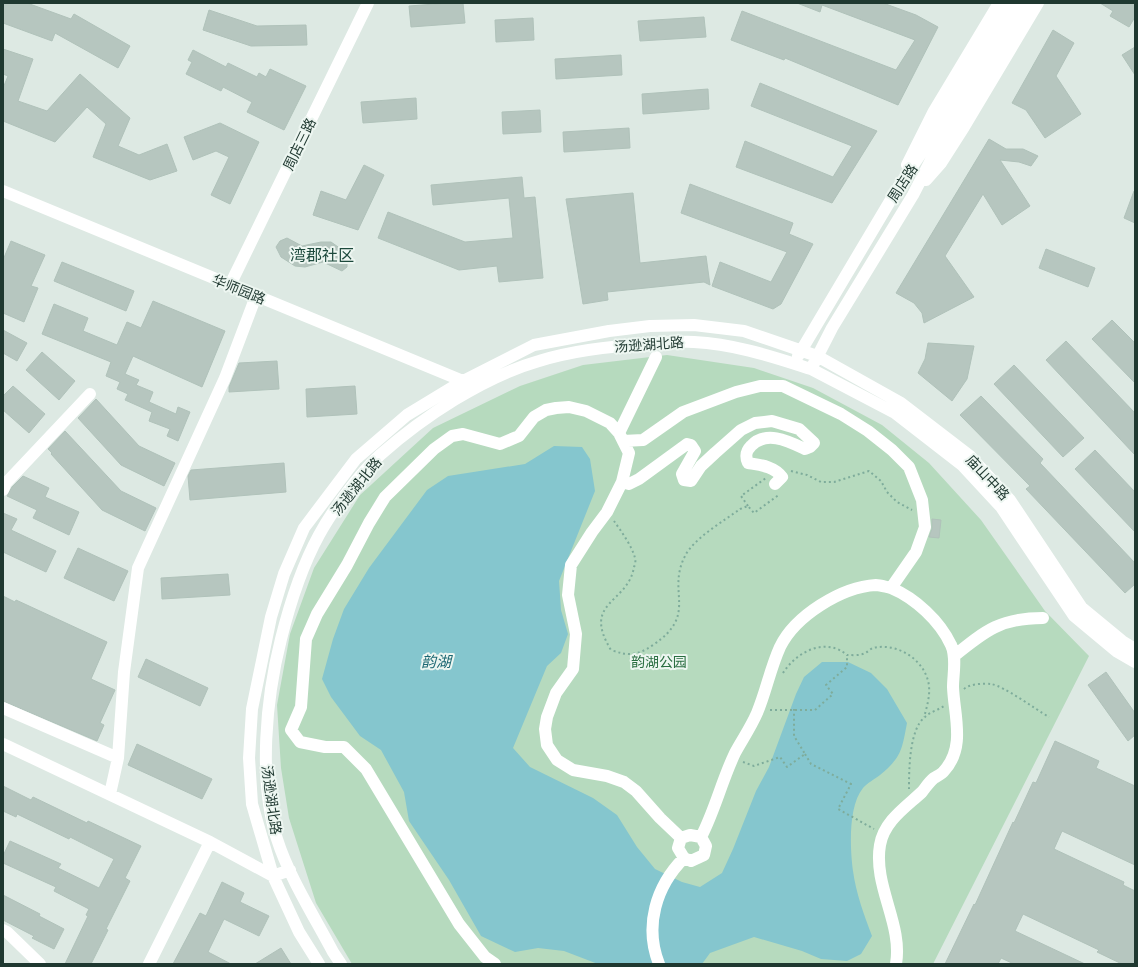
<svg xmlns="http://www.w3.org/2000/svg" width="1138" height="967" viewBox="0 0 1138 967" font-family="Lato,'Noto Sans SC',sans-serif">
<style>
.green{fill:#b6dabe}
.water{fill:#85c6ce}
.building{fill:#b6c6bf;stroke:#b0c2ba}
.lines{fill:none;stroke-linecap:round;stroke-linejoin:round}
.path{stroke:#7eac9b;stroke-width:2;stroke-dasharray:2 3;stroke-linecap:butt}
.minor{stroke:#fff;stroke-width:12}
.labels{text-anchor:middle;dominant-baseline:central;stroke-width:4;stroke-linejoin:round;paint-order:stroke}
.street-label{font-size:14px;fill:#1f3830;stroke:#edf6f1}
.park-label{font-size:14px;fill:#2a6e41;stroke:#edf6f1}
.water-label{font-size:15px;font-style:italic;fill:#1b6772;stroke:#edf6f1}
.quarter-label{font-size:16px;fill:#1c493c;stroke:#edf6f1}
</style>
<rect width="100%" height="100%" fill="#dde9e3"/>
<path class="green" d="M 667,355 L 754,368 L 813,388 L 882,425 L 929,463 L 981,520 L 1045,611 L 1089,656 L 933,964 L 352,964 L 316,903 L 289,818 L 281,768 L 277,705 L 290,634 L 314,568 L 360,495 L 433,428 L 520,386 L 583,365 Z"/>
<path class="water" d="M 554,446 L 582,447 L 590,459 L 595,491 L 559,581 L 561,610 L 568,634 L 561,653 L 547,666 L 513,748 L 530,767 L 593,798 L 617,815 L 637,847 L 655,869 L 682,882 L 700,887 L 722,873 L 733,849 L 756,791 L 769,767 L 796,694 L 804,677 L 822,662 L 848,662 L 871,673 L 887,689 L 907,723 C 902,749 902,757 880,775 C 875,779 867,783 863,788 C 848,806 850,849 853,871 C 856,893 864,915 872,936 L 861,954 L 847,961 L 821,959 L 802,951 L 754,937 L 710,953 L 702,964 L 598,964 L 564,951 L 538,948 L 515,952 L 481,936 L 449,880 L 409,821 L 404,792 L 381,750 L 360,736 L 331,697 L 322,679 L 333,639 L 344,609 L 369,568 L 427,490 L 448,476 L 525,464 Z"/>
<path class="building" d="M 3,3 L 27,3 L 71,19 L 74,14 L 130,46 L 118,68 L 55,33 L 52,41 L 3,23 Z
M 448,3 L 463,3 L 465,23 L 411,27 L 409,6 Z
M 797,3 L 883,3 L 916,15 L 938,27 L 898,105 L 785,58 L 784,60 L 731,40 L 742,11 L 896,70 L 915,40 L 822,5 L 820,12 Z
M 1100,3 L 1135,3 L 1135,17 L 1129,27 L 1110,16 L 1113,11 Z
M 209,10 L 257,26 L 306,25 L 307,45 L 251,46 L 203,30 Z
M 704,17 L 706,37 L 640,41 L 638,21 Z
M 533,18 L 534,40 L 496,42 L 495,20 Z
M 1053,30 L 1074,43 L 1056,76 L 1081,114 L 1045,138 L 1026,110 L 1012,103 Z
M 1135,47 L 1135,75 L 1122,55 Z
M 3,49 L 33,59 L 18,101 L 47,111 L 80,74 L 130,118 L 118,146 L 139,155 L 167,144 L 177,171 L 150,180 L 93,157 L 106,124 L 87,107 L 55,142 L 3,121 L 3,88 L 8,76 L 3,74 Z
M 193,50 L 226,67 L 228,63 L 257,77 L 259,73 L 266,77 L 270,69 L 306,86 L 284,130 L 247,112 L 252,102 L 223,87 L 221,91 L 186,74 L 192,62 L 188,60 Z
M 621,55 L 622,75 L 556,79 L 555,59 Z
M 760,83 L 877,131 L 832,203 L 736,167 L 745,141 L 833,177 L 852,146 L 751,106 Z
M 708,89 L 709,109 L 643,114 L 642,94 Z
M 416,98 L 417,119 L 363,123 L 361,102 Z
M 540,110 L 541,132 L 503,134 L 502,112 Z
M 220,123 L 259,142 L 230,204 L 211,195 L 229,157 L 216,151 L 193,160 L 184,137 Z
M 629,128 L 630,148 L 564,152 L 563,132 Z
M 989,139 L 1006,149 L 1023,149 L 1038,156 L 1031,166 L 1019,162 L 1000,160 L 1030,206 L 1002,225 L 983,194 L 945,256 L 974,297 L 924,323 L 922,313 L 914,303 L 896,293 Z
M 364,165 L 384,175 L 358,230 L 313,215 L 321,191 L 346,200 Z
M 522,177 L 524,198 L 535,197 L 543,278 L 499,282 L 497,266 L 459,270 L 378,238 L 388,212 L 465,242 L 513,238 L 509,198 L 433,205 L 431,185 Z
M 690,184 L 793,223 L 789,234 L 813,244 L 781,304 L 773,309 L 712,286 L 720,262 L 771,282 L 787,252 L 681,213 Z
M 1134,191 L 1135,191 L 1135,223 L 1124,218 Z
M 633,193 L 640,263 L 706,256 L 710,285 L 704,282 L 607,292 L 608,300 L 583,304 L 566,199 Z
M 287,238 L 302,246 L 321,242 L 331,242 L 341,249 L 347,259 L 347,267 L 342,271 L 323,262 L 305,267 L 295,266 L 281,257 L 276,247 L 280,241 Z
M 11,241 L 45,255 L 31,286 L 38,288 L 24,322 L 3,313 L 3,260 Z
M 1046,249 L 1095,268 L 1088,287 L 1039,268 Z
M 62,262 L 134,291 L 126,311 L 54,281 Z
M 153,301 L 225,331 L 202,387 L 133,356 L 125,374 L 139,380 L 136,385 L 153,392 L 149,402 L 176,414 L 178,407 L 190,412 L 178,441 L 167,436 L 170,429 L 149,421 L 152,412 L 125,400 L 128,394 L 117,389 L 120,382 L 106,376 L 111,362 L 42,334 L 54,304 L 88,318 L 83,331 L 117,345 L 127,322 L 141,328 Z
M 1112,320 L 1135,343 L 1135,383 L 1092,339 Z
M 3,330 L 27,343 L 17,361 L 3,353 Z
M 1066,341 L 1135,413 L 1135,455 L 1046,360 Z
M 928,343 L 974,346 L 967,379 L 952,401 L 918,373 L 925,359 Z
M 42,352 L 75,381 L 59,400 L 26,370 Z
M 277,361 L 279,389 L 229,392 L 229,387 L 239,363 Z
M 1014,365 L 1084,438 L 1063,457 L 994,384 Z
M 13,386 L 45,414 L 29,433 L 3,410 L 3,396 Z
M 355,386 L 357,414 L 307,417 L 306,389 Z
M 981,396 L 1043,459 L 1040,463 L 1135,563 L 1135,584 L 1125,593 L 1026,489 L 1030,486 L 960,415 Z
M 96,399 L 139,446 L 175,463 L 164,486 L 121,465 L 78,418 Z
M 65,431 L 121,491 L 156,508 L 145,531 L 102,510 L 51,454 L 52,453 L 48,449 Z
M 1095,450 L 1135,492 L 1135,532 L 1075,469 Z
M 284,463 L 286,492 L 190,500 L 188,476 L 191,470 Z
M 23,476 L 49,488 L 45,497 L 79,512 L 69,535 L 33,518 L 37,510 L 7,496 L 12,487 Z
M 3,513 L 17,519 L 11,530 L 56,551 L 46,572 L 3,552 Z
M 932,519 L 941,520 L 939,538 L 929,537 L 932,529 Z
M 78,548 L 128,571 L 114,601 L 64,578 Z
M 228,574 L 230,595 L 162,599 L 161,578 Z
M 3,596 L 15,602 L 16,600 L 107,642 L 91,679 L 115,690 L 100,723 L 104,725 L 97,741 L 3,701 Z
M 146,659 L 208,688 L 200,706 L 138,677 Z
M 1106,672 L 1135,713 L 1135,735 L 1128,741 L 1088,685 Z
M 1055,741 L 1099,761 L 1096,768 L 1135,786 L 1135,865 L 1062,831 L 1054,849 L 1124,882 L 1123,885 L 1135,891 L 1135,964 L 1122,964 L 1097,952 L 1099,950 L 1023,914 L 1015,931 L 1085,964 L 1014,964 L 1001,958 L 998,964 L 945,964 L 974,904 L 975,905 L 1013,822 L 1014,823 L 1033,782 L 1036,783 Z
M 137,744 L 212,779 L 202,799 L 128,765 Z
M 3,786 L 31,800 L 33,797 L 87,823 L 88,821 L 141,846 L 125,878 L 130,881 L 106,929 L 108,930 L 91,964 L 65,964 L 88,916 L 86,915 L 89,909 L 54,891 L 56,887 L 3,863 L 3,856 L 10,841 L 61,864 L 58,868 L 99,888 L 114,859 L 70,837 L 69,839 L 17,814 L 16,817 L 3,811 Z
M 222,882 L 244,893 L 240,902 L 269,916 L 259,936 L 224,919 L 208,952 L 231,964 L 173,964 L 200,913 L 206,916 Z
M 3,895 L 40,914 L 39,916 L 64,929 L 54,949 L 32,938 L 34,936 L 3,920 Z
M 281,948 L 291,964 L 255,964 Z"/>
<g class="lines">
<path class="path" d="M 791,471 L 807,475 L 821,482 L 834,482 L 869,471 L 881,481 L 887,492 L 897,502 L 912,510
M 748,506 L 741,496 L 766,478
M 614,521 C 621,531 632,546 635,558 C 636,561 635,565 634,567 C 628,604 581,601 611,650 C 628,656 637,656 653,645 C 699,614 666,593 685,556 C 694,538 724,521 740,509 L 748,506 L 754,513 L 780,494
M 783,673 C 797,651 826,637 847,655 C 852,655 860,656 865,653 C 868,652 870,649 873,648 C 897,642 926,660 929,686 C 930,696 927,707 924,717
M 964,689 C 969,684 984,683 991,684 C 1004,686 1035,709 1049,717
M 770,710 L 815,710 L 833,694 L 826,685 L 847,667 L 847,655
M 805,754 L 811,764 L 851,784 L 838,809 L 874,829
M 743,762 L 754,766 L 780,757 L 787,767 L 805,754 L 794,736 L 794,709
M 909,789 C 909,771 909,729 925,717 C 930,712 938,710 944,706"/>
<path class="minor" d="M 907,165 L 934,111 L 999,3
M 926,180 L 941,163 L 964,127 L 1038,3
M 3,191 L 463,381 L 465,386
M 230,285 L 368,3
M 798,356 L 899,186 L 920,155 L 1012,3
M 656,357 L 619,433 L 629,453 L 622,482 L 607,512 L 592,532 L 571,565 L 568,595 L 576,634 L 573,669 L 556,693 L 547,717 L 545,729 L 547,745 L 557,760 L 573,770 L 607,776 L 624,782 L 636,791 L 660,818 L 681,838
M 811,369 L 895,413 L 962,465 L 1001,507 L 1074,616 L 1116,651 L 1135,662
M 623,441 L 643,440 L 683,412 L 736,392 L 760,386 L 783,386 L 841,414 L 868,431 L 892,450 L 909,467 L 922,500 L 925,527 L 916,552 L 891,588 C 886,587 880,585 876,585 C 841,587 795,616 780,647 C 770,669 766,692 757,713 C 751,727 742,740 735,753 C 722,780 715,810 701,837 L 706,846 L 704,855 L 691,861 L 684,858 L 678,848 L 681,838 L 690,835 L 701,837
M 622,482 L 629,484 L 639,479 L 687,444 L 691,445 L 695,451 L 682,474 L 684,480 L 691,481 L 701,466 L 715,453 L 741,430 L 755,423 L 772,421 L 799,429 L 814,443 L 810,447 L 805,449 C 788,441 766,430 751,446 C 746,451 745,456 748,463 C 760,465 774,466 782,477 L 775,484
M 3,490 L 6,483 L 90,394
M 891,588 C 915,598 940,621 951,645 C 957,657 953,674 953,687 C 954,715 966,747 944,771 C 942,774 937,776 934,778 C 929,782 926,787 922,792 C 906,807 884,821 880,845 C 873,886 903,924 896,964
M 954,656 C 986,630 1001,618 1043,618
M 3,708 L 118,758 L 110,794
M 3,744 L 210,842 L 273,876 L 290,870
M 118,758 L 124,672 L 138,568 L 225,378 L 256,296
M 3,930 L 7,932 L 40,964
M 149,964 L 210,842
M 319,964 L 299,932 L 273,876 L 252,804 L 249,758 L 252,709 L 271,617 L 284,574 L 304,528 L 356,459 L 407,415 L 463,381 L 534,345 L 609,331 L 650,326 L 694,325 L 744,331 L 817,356 L 901,403 L 970,456 L 1010,500 L 1082,608 L 1122,641 L 1135,649
M 341,964 L 333,952 C 314,916 289,877 277,839 C 258,780 266,698 281,639 C 290,603 301,568 319,535 C 332,511 359,474 380,455 C 423,417 483,377 539,361 C 574,350 612,346 649,344 C 664,343 679,341 694,342 C 735,344 773,357 811,369 L 832,328 L 913,195 L 932,158 L 1025,3
M 495,964 L 485,957 L 459,924 L 366,769 L 344,747 L 325,747 L 300,742 L 291,730 L 301,707 L 306,639 L 317,614 L 347,565 L 369,523 L 385,497 L 434,449 L 452,436 L 463,434 L 500,444 L 519,436 L 534,417 L 546,410 L 556,408 L 569,407 L 586,411 L 610,423 L 619,433
M 659,964 C 644,926 656,886 684,858"/>
</g>
<g class="labels">
<g class="street-label">
<text transform="translate(299 144) rotate(-64)">周店三路</text>
<text transform="translate(902 183) rotate(-57)">周店路</text>
<text transform="translate(239 289) rotate(22)">华师园路</text>
<text transform="translate(649 344) rotate(-4)">汤逊湖北路</text>
<text transform="translate(988 477) rotate(47)">庙山中路</text>
<text transform="translate(356 486) rotate(-51)">汤逊湖北路</text>
<text transform="translate(272 800) rotate(82)">汤逊湖北路</text>
</g>
<g class="park-label">
<text x="659" y="661">韵湖公园</text>
</g>
<g class="water-label">
<text x="436" y="661">韵湖</text>
</g>
<g class="quarter-label">
<text x="322" y="254">湾郡社区</text>
</g>
</g>
<rect width="1138" height="967" fill="none" stroke="#1f3830" stroke-width="8"/>
</svg>
